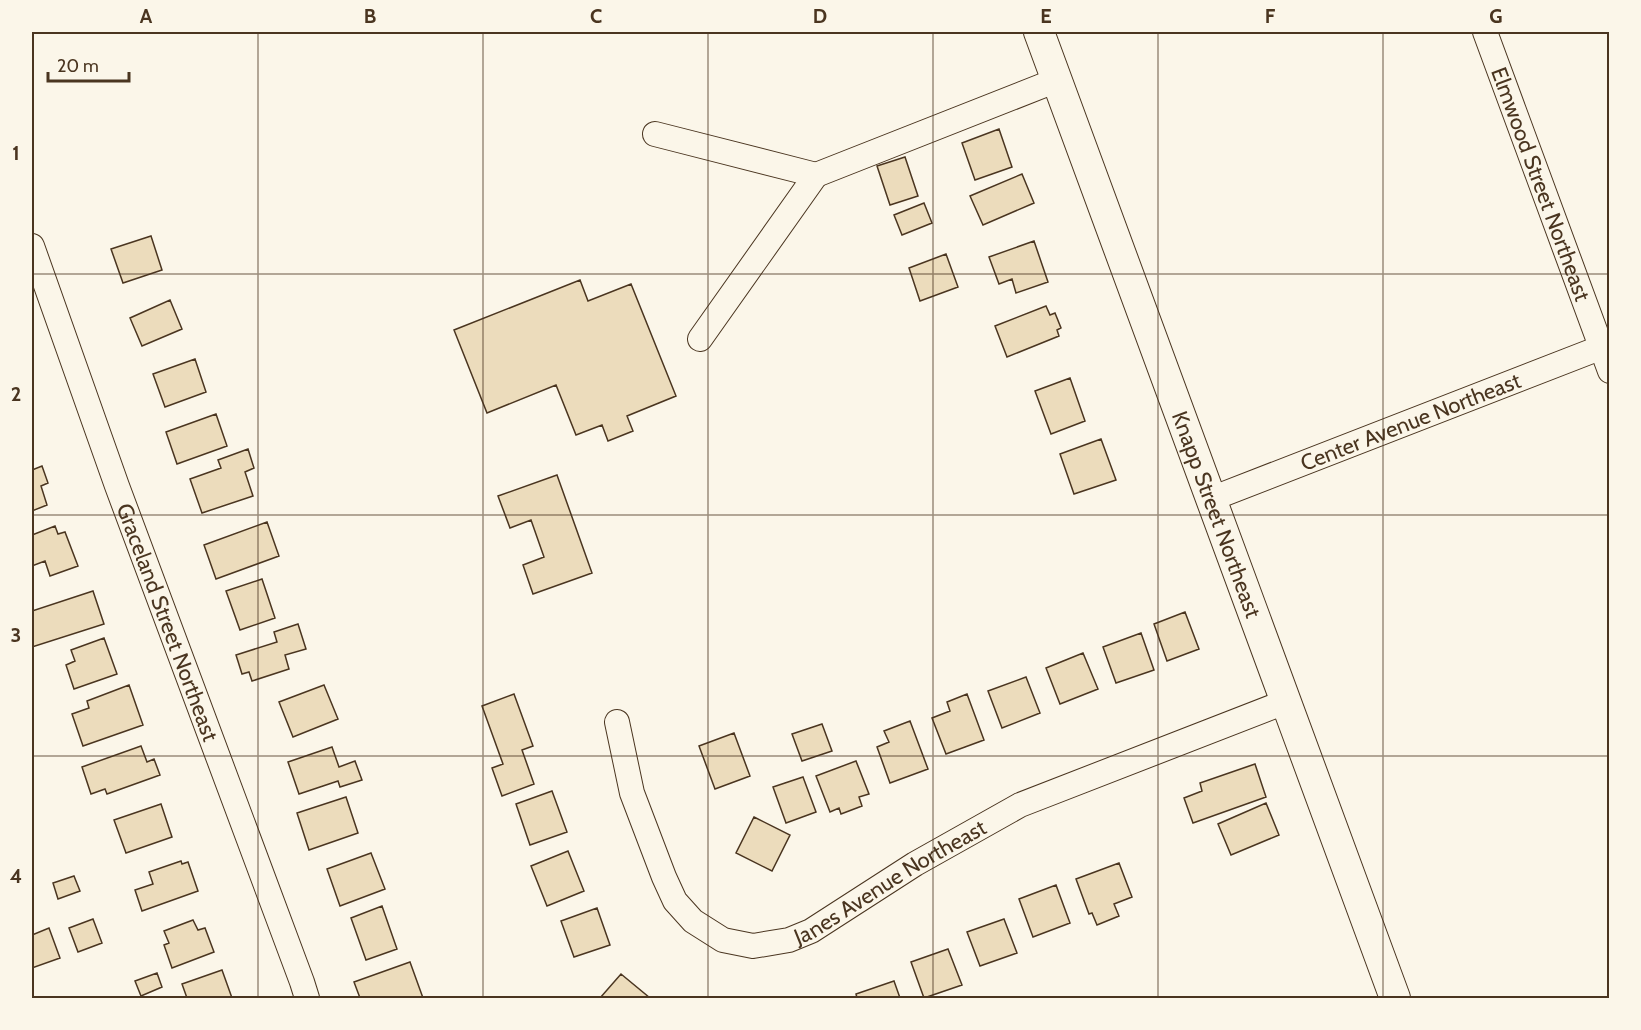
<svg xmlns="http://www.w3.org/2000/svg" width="1641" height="1030" viewBox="0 0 1641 1030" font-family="Cabin,sans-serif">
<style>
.building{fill:#ecdcbc;stroke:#4a3520;stroke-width:1.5}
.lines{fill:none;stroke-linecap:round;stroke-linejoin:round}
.minor-casing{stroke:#4a3520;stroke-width:26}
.tertiary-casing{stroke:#4a3520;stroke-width:32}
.minor{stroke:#fbf6e9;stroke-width:24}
.tertiary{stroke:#fbf6e9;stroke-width:30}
.grid{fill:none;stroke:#4a3520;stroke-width:1.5;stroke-opacity:0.55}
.labels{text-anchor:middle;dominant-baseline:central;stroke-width:4.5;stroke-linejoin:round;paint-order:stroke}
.street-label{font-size:22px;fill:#4a3520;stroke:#fbf6e9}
.neatline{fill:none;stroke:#4a3520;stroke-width:2}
.grid-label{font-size:20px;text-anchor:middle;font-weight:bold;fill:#4a3520}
</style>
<rect width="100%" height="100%" fill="#fbf6e9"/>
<path class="building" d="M 999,129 L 1012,167 L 975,180 L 962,143 Z
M 905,157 L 918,196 L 890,205 L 877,166 Z
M 1022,174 L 1034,203 L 983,225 L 970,196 Z
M 924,203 L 932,223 L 902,235 L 894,215 Z
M 151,236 L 162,270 L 123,283 L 111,249 Z
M 1034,241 L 1048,282 L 1016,293 L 1012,279 L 999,284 L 989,257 Z
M 946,254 L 958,287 L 920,301 L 909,268 Z
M 580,280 L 588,301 L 631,284 L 676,396 L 627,416 L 633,431 L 608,441 L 602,425 L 576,435 L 556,385 L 487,413 L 454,330 Z
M 170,300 L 182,329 L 142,346 L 130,318 Z
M 1046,306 L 1050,315 L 1055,313 L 1061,328 L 1057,330 L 1059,336 L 1007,357 L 995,326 Z
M 195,359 L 206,392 L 165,407 L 153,374 Z
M 1070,378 L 1085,421 L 1051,434 L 1035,391 Z
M 216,414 L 227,446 L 177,464 L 166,432 Z
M 1101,439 L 1116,480 L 1074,494 L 1060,454 Z
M 248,449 L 254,468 L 245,472 L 253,496 L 202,513 L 190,479 L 221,468 L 218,460 Z
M 42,466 L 48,483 L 41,486 L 47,505 L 32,511 L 32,470 Z
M 557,475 L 592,573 L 533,594 L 523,565 L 544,557 L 531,520 L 510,528 L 498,496 Z
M 267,522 L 279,556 L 216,579 L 204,545 Z
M 55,526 L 58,534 L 65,532 L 78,566 L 50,576 L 45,561 L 32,566 L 32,535 Z
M 262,579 L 275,618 L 240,630 L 226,591 Z
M 93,591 L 104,624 L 32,647 L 32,611 Z
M 1185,612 L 1199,649 L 1167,661 L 1154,624 Z
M 298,624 L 306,649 L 285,655 L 289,669 L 252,681 L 249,672 L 242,674 L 236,655 L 277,642 L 274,632 Z
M 1141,633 L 1154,670 L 1116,683 L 1103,647 Z
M 104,638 L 117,674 L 74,689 L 66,665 L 75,661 L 71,650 Z
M 1083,653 L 1098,689 L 1060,704 L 1046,668 Z
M 1026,677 L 1040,713 L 1002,728 L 988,691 Z
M 129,685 L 143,725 L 83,746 L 72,714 L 89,708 L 87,701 Z
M 324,685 L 338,719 L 293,737 L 279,702 Z
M 514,694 L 533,746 L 522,750 L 534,784 L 502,796 L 492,768 L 503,764 L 482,706 Z
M 967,694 L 984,740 L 946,754 L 932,718 L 950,711 L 947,702 Z
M 910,721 L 928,769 L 890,783 L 877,747 L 889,742 L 884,731 Z
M 822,724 L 832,751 L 802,761 L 792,734 Z
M 734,733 L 750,776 L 715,789 L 699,746 Z
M 141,746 L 147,762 L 154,759 L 160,775 L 107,794 L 105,789 L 91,794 L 82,767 Z
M 332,747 L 339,767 L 355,761 L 362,780 L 340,787 L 338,781 L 299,794 L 288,762 Z
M 856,761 L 869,794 L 859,797 L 862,806 L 841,814 L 839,808 L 830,812 L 816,776 Z
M 1255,764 L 1266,797 L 1193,823 L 1184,798 L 1202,791 L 1200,783 Z
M 803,777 L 816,812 L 786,823 L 773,787 Z
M 552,791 L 567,832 L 530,845 L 516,804 Z
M 346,797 L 358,833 L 309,850 L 297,813 Z
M 1266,803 L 1279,835 L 1231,855 L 1218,824 Z
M 161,804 L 172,837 L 126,853 L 114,820 Z
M 754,817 L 790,835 L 772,871 L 736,853 Z
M 568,851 L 584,891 L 547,906 L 531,866 Z
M 371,853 L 385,889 L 340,906 L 327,869 Z
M 181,861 L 182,864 L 188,862 L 198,891 L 142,911 L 135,890 L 153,884 L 149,872 Z
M 1119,863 L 1132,897 L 1114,904 L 1119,916 L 1097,925 L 1092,913 L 1089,914 L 1076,879 Z
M 74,876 L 80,891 L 58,899 L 53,883 Z
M 1056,885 L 1070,923 L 1033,937 L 1019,899 Z
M 382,906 L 397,949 L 366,960 L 351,918 Z
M 597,908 L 610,945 L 574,957 L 561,921 Z
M 93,919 L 102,943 L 78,952 L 69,928 Z
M 1004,919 L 1017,953 L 980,966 L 967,932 Z
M 193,920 L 198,930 L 205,928 L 214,952 L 172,968 L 164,945 L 169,943 L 164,931 Z
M 49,928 L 60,958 L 32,968 L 32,935 Z
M 948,949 L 962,985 L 924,998 L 911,962 Z
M 410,962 L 423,998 L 360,998 L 354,982 Z
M 222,970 L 232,998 L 187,998 L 182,984 Z
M 157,973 L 162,987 L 141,996 L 135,981 Z
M 621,974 L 650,998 L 600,998 Z
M 894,981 L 900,998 L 857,998 L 856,994 Z"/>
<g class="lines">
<defs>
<g id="minor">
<path id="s1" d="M 1485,32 L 1610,371"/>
<path d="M 655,134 L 816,175"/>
<path d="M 816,175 L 1057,80"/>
<path id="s2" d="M 32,246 L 117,486 L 302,982 L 307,998"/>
<path d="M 700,339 L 816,175"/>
<path id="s3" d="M 1211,499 L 1610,344"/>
<path id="s4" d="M 617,722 L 632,793 L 664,877 L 675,901 L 693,921 L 723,940 L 753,946 L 789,940 L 811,931 L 915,864 L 1020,805 L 1285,702"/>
</g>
<g id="tertiary">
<path id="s5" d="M 1039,32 L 1395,998"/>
</g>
</defs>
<use href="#minor" class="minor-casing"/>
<use href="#tertiary" class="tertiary-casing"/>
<use href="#minor" class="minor"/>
<use href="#tertiary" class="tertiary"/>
</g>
<path class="grid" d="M 258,32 L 258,998M 483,32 L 483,998M 708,32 L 708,998M 933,32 L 933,998M 1158,32 L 1158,998M 1383,32 L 1383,998M 32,274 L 1610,274M 32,515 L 1610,515M 32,756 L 1610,756"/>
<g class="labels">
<g class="street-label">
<text stroke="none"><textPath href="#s1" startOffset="162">Elmwood Street Northeast</textPath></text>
<text stroke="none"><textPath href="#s3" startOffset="214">Center Avenue Northeast</textPath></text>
<text stroke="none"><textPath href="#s5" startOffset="514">Knapp Street Northeast</textPath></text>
<text stroke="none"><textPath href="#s2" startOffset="400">Graceland Street Northeast</textPath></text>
<text stroke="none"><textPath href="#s4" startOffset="435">Janes Avenue Northeast</textPath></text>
</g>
</g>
<rect width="1641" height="1030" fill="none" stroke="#fbf6e9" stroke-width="66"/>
<path d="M48 72v9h81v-9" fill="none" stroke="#4a3520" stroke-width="3"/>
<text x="57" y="72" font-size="18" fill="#4a3520" stroke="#fbf6e9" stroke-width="4.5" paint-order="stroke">20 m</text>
<rect x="33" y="33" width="1575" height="964" class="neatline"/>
<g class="grid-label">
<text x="146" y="23">A</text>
<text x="370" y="23">B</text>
<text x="596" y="23">C</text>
<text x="820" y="23">D</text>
<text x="1046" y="23">E</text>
<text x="1270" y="23">F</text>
<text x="1496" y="23">G</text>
<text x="16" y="160">1</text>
<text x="16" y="401">2</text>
<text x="16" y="642">3</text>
<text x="16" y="883">4</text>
</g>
</svg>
